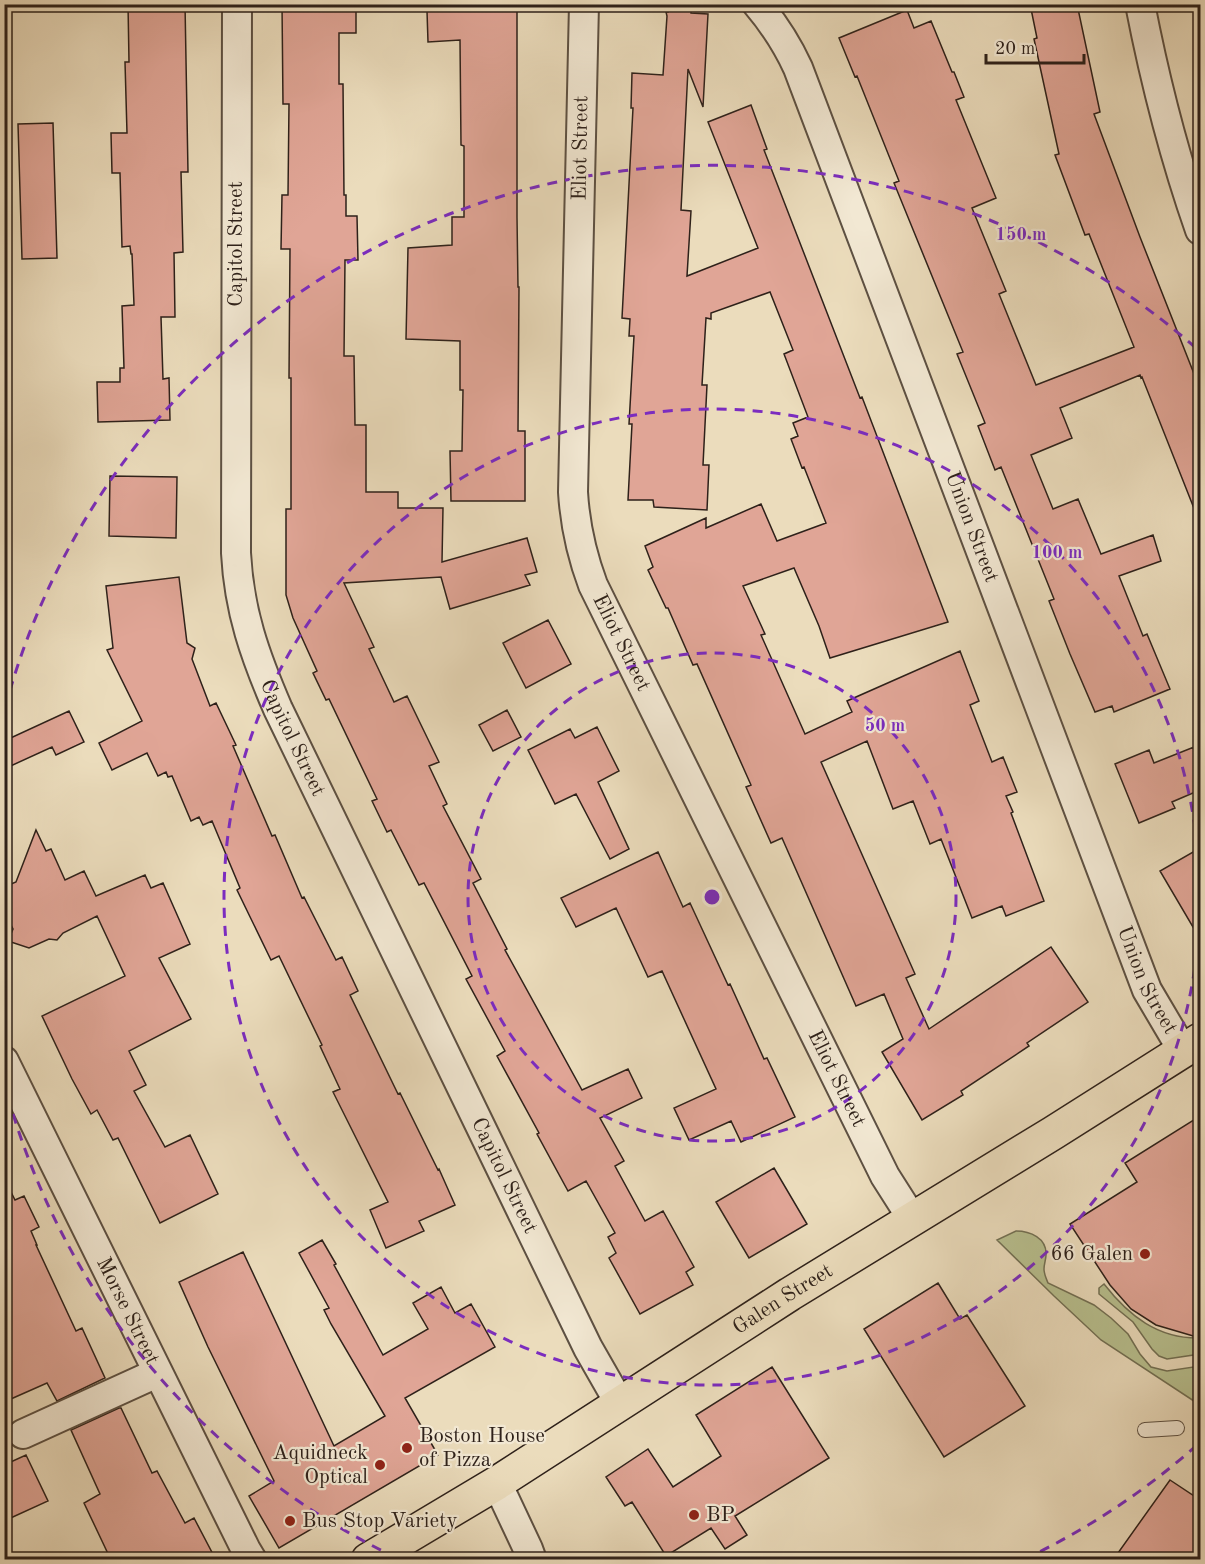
<svg xmlns="http://www.w3.org/2000/svg" width="1205" height="1564" viewBox="0 0 1205 1564" font-family="'Old Standard TT',serif">
<style>
.green{fill:#b8c08f;stroke:#737054;stroke-width:1.5}
.building{fill:#e0a596;stroke:#2e211a;stroke-width:1.5}
.lines{fill:none;stroke-linecap:round;stroke-linejoin:round}
.service-casing{stroke:#5d5042;stroke-width:16}
.minor-casing{stroke:#5d5042;stroke-width:32}
.primary-casing{stroke:#2e211a;stroke-width:36}
.service{stroke:#f2e8d3;stroke-width:14}
.minor{stroke:#f2e8d3;stroke-width:28}
.primary{stroke:#ebdcbc;stroke-width:33}
.ring{fill:none;stroke:#7b2cbf;stroke-width:3;stroke-dasharray:10 8}
.poi-dot{fill:#8f2418;stroke:#f2e8d3;stroke-width:2}
.labels{text-anchor:middle;dominant-baseline:central;stroke-width:4.5;stroke-linejoin:round;paint-order:stroke}
.street-label{font-size:21px;fill:#2e211a;stroke:#f2e8d3}
.poi-label{font-size:21px;fill:#2e211a;stroke:#f2e8d3;text-anchor:start}
.centre{fill:#7b2cbf;stroke:#f2e8d3;stroke-width:3}
.ring-label{font-size:18px;text-anchor:middle;font-weight:bold;fill:#7b2cbf;stroke:#f2e8d3;stroke-width:4.5;stroke-linejoin:round;paint-order:stroke}
</style>
<rect width="100%" height="100%" fill="#ebdcbc"/>
<filter id="stains"><feTurbulence type="fractalNoise" baseFrequency=".00333" numOctaves="4"/><feColorMatrix values="0 0 0 0 .2 0 0 0 0 .09 0 0 0 0 .02 0 0 0 .5 -.17"/></filter>
<radialGradient id="worn" r=".72"><stop offset=".6" stop-color="#630" stop-opacity="0"/><stop offset="1" stop-color="#630" stop-opacity=".3"/></radialGradient>
<path class="green" d="M 1016,1231 C 1030,1231 1047,1238 1046,1255 C 1046,1259 1044,1264 1044,1269 C 1044,1274 1046,1278 1048,1283 L 1094,1305 L 1111,1318 L 1128,1334 L 1140,1354 L 1151,1367 L 1167,1371 L 1200,1366 L 1200,1405 L 1101,1340 L 1054,1296 L 997,1240 Z
M 1104,1284 C 1129,1316 1158,1339 1200,1338 L 1200,1354 L 1167,1359 L 1159,1356 L 1152,1349 L 1133,1322 L 1099,1294 L 1099,1288 Z"/>
<path class="building" d="M 128,4 L 185,4 L 188,172 L 181,172 L 183,252 L 174,253 L 175,317 L 161,317 L 163,379 L 169,378 L 170,420 L 98,422 L 97,382 L 120,382 L 120,368 L 124,368 L 122,306 L 134,305 L 132,254 L 131,254 L 130,246 L 122,247 L 120,173 L 112,173 L 111,133 L 127,133 L 125,62 L 129,62 Z
M 282,4 L 356,4 L 356,33 L 339,33 L 339,84 L 343,84 L 344,195 L 346,195 L 346,216 L 357,216 L 358,260 L 345,260 L 344,356 L 354,356 L 355,425 L 366,425 L 366,492 L 398,492 L 398,508 L 443,508 L 442,562 L 527,538 L 537,572 L 525,575 L 530,585 L 450,609 L 441,577 L 344,583 L 374,647 L 369,649 L 394,702 L 407,696 L 439,762 L 429,766 L 447,804 L 443,806 L 481,879 L 473,883 L 507,949 L 505,950 L 582,1090 L 628,1069 L 642,1098 L 600,1118 L 624,1161 L 615,1166 L 645,1221 L 663,1211 L 694,1267 L 686,1272 L 693,1285 L 640,1314 L 609,1258 L 616,1253 L 608,1237 L 615,1233 L 586,1181 L 568,1191 L 537,1134 L 539,1133 L 497,1056 L 505,1051 L 466,979 L 472,976 L 424,883 L 419,885 L 391,830 L 387,832 L 372,801 L 377,799 L 329,699 L 326,700 L 313,673 L 317,671 L 293,618 L 286,595 L 286,509 L 291,509 L 291,378 L 289,378 L 290,249 L 281,249 L 282,195 L 288,195 L 289,104 L 283,104 Z
M 474,4 L 517,4 L 517,217 L 518,287 L 519,287 L 518,431 L 525,431 L 525,501 L 451,501 L 450,451 L 462,451 L 463,390 L 460,390 L 460,341 L 406,339 L 408,248 L 452,245 L 452,217 L 464,217 L 464,146 L 461,145 L 460,40 L 428,42 L 427,11 L 461,10 L 461,5 Z
M 668,4 L 691,4 L 691,13 L 708,14 L 703,107 L 688,69 L 681,210 L 691,211 L 687,276 L 758,248 L 708,122 L 751,105 L 767,149 L 764,150 L 860,398 L 862,397 L 948,622 L 830,658 L 819,626 L 794,568 L 743,586 L 765,634 L 761,635 L 805,734 L 852,712 L 847,701 L 960,651 L 979,701 L 970,705 L 992,762 L 1003,757 L 1017,792 L 1006,796 L 1013,812 L 1011,813 L 1044,901 L 1006,916 L 1002,906 L 972,918 L 941,839 L 930,844 L 913,801 L 893,809 L 867,741 L 821,762 L 915,974 L 906,978 L 929,1029 L 1051,947 L 1088,1002 L 1027,1043 L 1029,1046 L 961,1091 L 963,1095 L 922,1120 L 882,1052 L 903,1039 L 884,994 L 856,1006 L 782,838 L 771,843 L 746,787 L 751,785 L 697,664 L 693,665 L 668,608 L 666,608 L 648,570 L 653,567 L 645,546 L 706,518 L 706,528 L 761,504 L 777,541 L 826,523 L 804,467 L 802,468 L 791,439 L 798,436 L 793,423 L 808,417 L 784,354 L 793,350 L 770,292 L 711,313 L 711,319 L 706,318 L 702,385 L 707,385 L 703,465 L 709,465 L 707,510 L 654,507 L 653,500 L 628,500 L 632,424 L 629,424 L 634,336 L 629,336 L 630,319 L 622,318 L 633,108 L 631,108 L 632,73 L 663,75 L 667,16 L 666,12 L 668,12 Z
M 1030,4 L 1077,4 L 1100,112 L 1094,114 L 1140,237 L 1200,389 L 1200,521 L 1199,521 L 1142,377 L 1141,378 L 1140,375 L 1060,408 L 1072,438 L 1031,455 L 1053,509 L 1078,499 L 1101,554 L 1153,535 L 1161,561 L 1119,576 L 1143,636 L 1147,634 L 1170,689 L 1114,712 L 1112,706 L 1095,712 L 1070,654 L 1049,601 L 1054,599 L 1001,467 L 995,470 L 978,426 L 985,423 L 957,354 L 963,352 L 894,183 L 899,181 L 857,76 L 855,77 L 839,38 L 907,10 L 914,28 L 931,21 L 952,72 L 954,72 L 964,97 L 956,100 L 996,198 L 972,208 L 1006,291 L 999,294 L 1036,385 L 1134,347 L 1089,234 L 1085,235 L 1055,155 L 1059,154 L 1034,39 L 1037,38 Z
M 53,123 L 57,258 L 22,259 L 18,124 Z
M 110,476 L 177,477 L 176,538 L 109,536 Z
M 179,577 L 187,643 L 195,648 L 192,659 L 210,706 L 216,703 L 236,745 L 233,746 L 272,836 L 275,835 L 302,898 L 304,897 L 336,960 L 342,957 L 358,991 L 350,995 L 398,1094 L 400,1093 L 438,1170 L 439,1169 L 455,1205 L 419,1221 L 424,1231 L 386,1248 L 370,1210 L 388,1202 L 333,1092 L 340,1089 L 320,1046 L 322,1045 L 279,956 L 271,960 L 237,890 L 240,888 L 212,821 L 203,825 L 199,817 L 191,821 L 172,776 L 168,777 L 166,772 L 158,776 L 147,753 L 112,770 L 99,743 L 142,721 L 107,650 L 113,648 L 106,586 Z
M 548,620 L 571,664 L 526,688 L 503,643 Z
M 507,710 L 521,737 L 493,751 L 479,725 Z
M 69,711 L 84,742 L 56,755 L 52,747 L 4,769 L 4,741 Z
M 597,727 L 619,771 L 598,782 L 629,849 L 610,859 L 576,794 L 555,804 L 528,750 L 570,729 L 575,738 Z
M 1194,747 L 1200,762 L 1200,790 L 1172,802 L 1175,808 L 1139,823 L 1115,764 L 1149,750 L 1154,763 Z
M 36,830 L 46,851 L 51,849 L 65,880 L 84,871 L 96,896 L 145,875 L 151,888 L 163,883 L 190,944 L 159,958 L 191,1019 L 129,1051 L 146,1085 L 134,1091 L 165,1147 L 190,1135 L 218,1194 L 160,1223 L 118,1138 L 113,1140 L 97,1110 L 91,1114 L 72,1079 L 42,1016 L 125,976 L 97,916 L 63,933 L 57,940 L 49,939 L 29,948 L 8,941 L 13,929 L 4,911 L 4,887 L 16,882 Z
M 1200,848 L 1200,939 L 1160,871 Z
M 658,852 L 683,907 L 690,903 L 728,985 L 730,984 L 764,1059 L 767,1058 L 795,1117 L 741,1142 L 731,1121 L 689,1140 L 674,1108 L 716,1089 L 662,971 L 648,977 L 616,908 L 576,927 L 561,898 Z
M 1200,1116 L 1200,1338 L 1156,1325 L 1131,1309 L 1110,1285 L 1070,1224 L 1137,1182 L 1125,1163 Z
M 774,1168 L 807,1224 L 749,1258 L 716,1202 Z
M 4,1178 L 15,1200 L 24,1196 L 39,1227 L 31,1231 L 37,1245 L 36,1245 L 76,1331 L 82,1328 L 105,1378 L 57,1401 L 47,1383 L 4,1402 Z
M 322,1240 L 336,1264 L 334,1265 L 383,1355 L 428,1329 L 413,1303 L 441,1287 L 455,1313 L 471,1304 L 495,1347 L 405,1398 L 438,1455 L 279,1548 L 249,1496 L 274,1481 L 208,1347 L 179,1282 L 243,1252 L 334,1446 L 385,1416 L 331,1324 L 324,1310 L 329,1308 L 299,1253 Z
M 938,1283 L 960,1319 L 967,1315 L 1025,1406 L 944,1457 L 864,1329 Z
M 772,1367 L 829,1458 L 735,1516 L 747,1535 L 725,1549 L 711,1528 L 666,1556 L 632,1502 L 625,1506 L 606,1477 L 648,1449 L 673,1487 L 721,1456 L 696,1415 Z
M 119,1408 L 121,1408 L 152,1473 L 157,1471 L 185,1523 L 194,1518 L 216,1560 L 111,1560 L 84,1503 L 100,1494 L 71,1430 Z
M 26,1455 L 48,1501 L 4,1521 L 4,1465 Z
M 1170,1480 L 1200,1500 L 1200,1560 L 1113,1560 Z"/>
<g class="lines">
<defs>
<path id="service" d="M 1145,1430 L 1177,1428"/>
<g id="minor">
<path id="s1" d="M 237,4 L 236,553 C 239,611 255,656 278,709 L 588,1348 L 620,1404"/>
<path id="s2" d="M 584,4 L 573,492 C 575,525 581,553 593,585 L 885,1176 L 913,1220"/>
<path id="s3" d="M 757,4 C 774,24 787,44 798,68 L 1147,990 L 1183,1051"/>
<path d="M 1140,4 C 1155,81 1174,156 1200,230"/>
<path id="s4" d="M 4,1061 L 246,1550 L 252,1560"/>
<path d="M 23,1434 L 157,1373"/>
<path d="M 497,1483 L 528,1549 L 532,1560"/>
</g>
<g id="primary">
<path id="s5" d="M 368,1560 L 497,1483 L 790,1294 L 1053,1133 L 1200,1040"/>
</g>
</defs>
<use href="#service" class="service-casing"/>
<use href="#minor" class="minor-casing"/>
<use href="#primary" class="primary-casing"/>
<use href="#service" class="service"/>
<use href="#minor" class="minor"/>
<use href="#primary" class="primary"/>
</g>
<g class="ring">
<circle cx="712" cy="897" r="244"/>
<circle cx="712" cy="897" r="488"/>
<path d="M1197 1445A732 732 0 0 1 1027 1558M397 1558A732 732 0 0 1 5 1086M5 708A732 732 0 0 1 1197 349"/>
</g>
<g class="poi-dot">
<circle cx="1145" cy="1254" r="6"/>
<circle cx="407" cy="1448" r="6"/>
<circle cx="380" cy="1465" r="6"/>
<circle cx="694" cy="1515" r="6"/>
<circle cx="290" cy="1521" r="6"/>
</g>
<g class="labels">
<g class="street-label">
<text transform="translate(581 148) rotate(-89)">Eliot Street</text>
<text transform="translate(236 244) rotate(-90)">Capitol Street</text>
<text stroke="none"><textPath href="#s3" startOffset="567">Union Street</textPath></text>
<text stroke="none"><textPath href="#s2" startOffset="648">Eliot Street</textPath></text>
<text stroke="none"><textPath href="#s1" startOffset="744">Capitol Street</textPath></text>
<text stroke="none"><textPath href="#s3" startOffset="1053">Union Street</textPath></text>
<text stroke="none"><textPath href="#s2" startOffset="1134">Eliot Street</textPath></text>
<text stroke="none"><textPath href="#s1" startOffset="1230">Capitol Street</textPath></text>
<text stroke="none"><textPath href="#s5" startOffset="490">Galen Street</textPath></text>
<text stroke="none"><textPath href="#s4" startOffset="279">Morse Street</textPath></text>
</g>
<g class="poi-label">
<text x="1133" y="1254" text-anchor="end">66 Galen</text>
<text x="419" y="1436">Boston House<tspan x="419" dy="24">of Pizza</tspan></text>
<text x="368" y="1453" text-anchor="end">Aquidneck<tspan x="368" dy="24">Optical</tspan></text>
<text x="706" y="1515">BP</text>
<text x="302" y="1521">Bus Stop Variety</text>
</g>
</g>
<circle cx="712" cy="897" r="9" class="centre"/>
<g class="ring-label">
<text x="1021" y="240">150 m</text>
<text x="1057" y="558">100 m</text>
<text x="885" y="731">50 m</text>
</g>
<rect width="1205" height="1564" fill="none" stroke="#ebdcbc" stroke-width="24"/>
<rect x="6" y="6" width="1193" height="1552" fill="none" stroke="#2e211a" stroke-width="3"/>
<rect x="12" y="12" width="1181" height="1540" fill="none" stroke="#2e211a" stroke-width="1.5"/>
<path d="M986 54v9h98v-9" fill="none" stroke="#2e211a" stroke-width="3"/>
<text x="995" y="54" font-size="18" fill="#2e211a" stroke="#f2e8d3" stroke-width="4.5" paint-order="stroke">20 m</text>
<rect width="100%" height="100%" filter="url(#stains)"/>
<rect width="100%" height="100%" fill="url(#worn)"/>
</svg>
